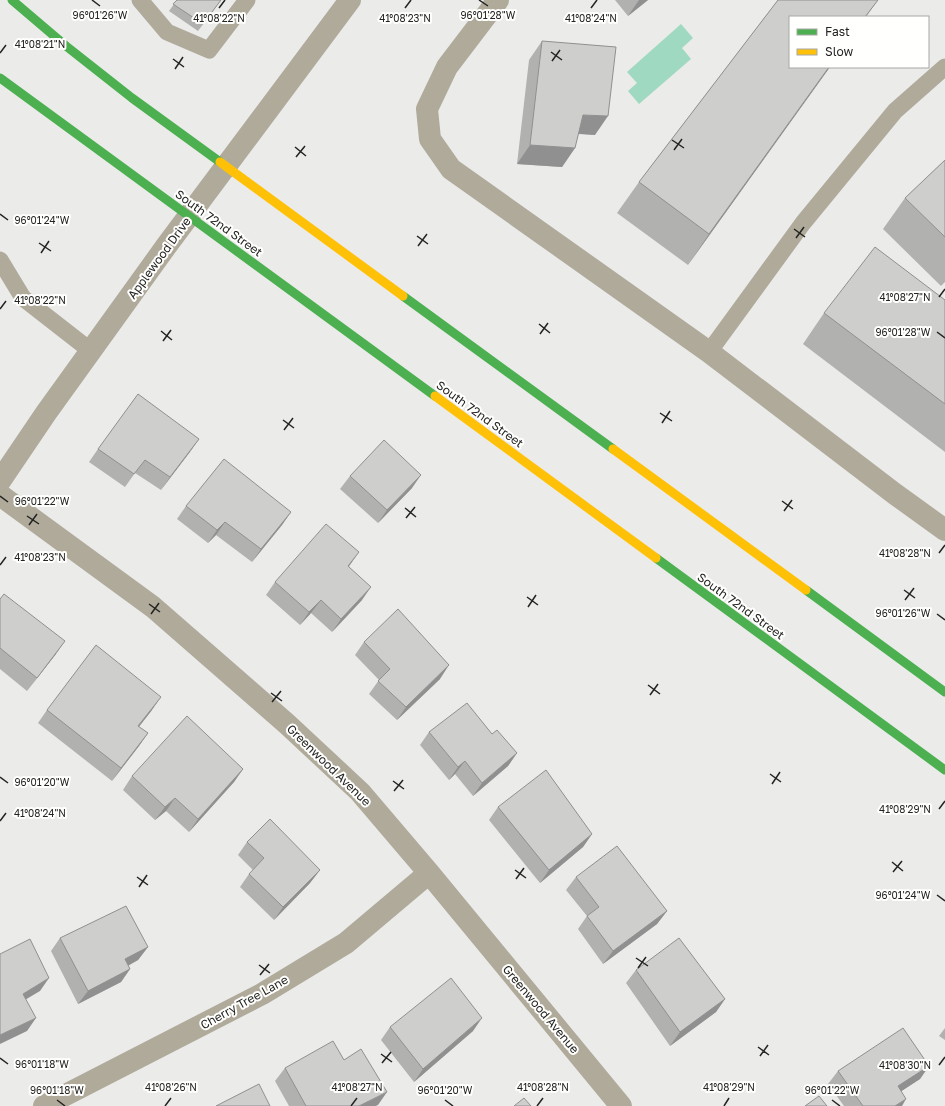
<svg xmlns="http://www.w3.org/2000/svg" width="945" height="1106" viewBox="0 0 945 1106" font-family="'Golos Text',sans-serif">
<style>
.water{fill:#9fd9c1}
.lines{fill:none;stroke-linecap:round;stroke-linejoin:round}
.lane{stroke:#b0aa9b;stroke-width:17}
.street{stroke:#b0aa9b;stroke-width:22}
.fast{stroke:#4caf50;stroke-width:9}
.slow{stroke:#ffc107;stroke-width:9}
.wall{fill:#b1b1b0}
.shaded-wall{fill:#909090}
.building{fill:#cececd;stroke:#909090}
.ticks{fill:none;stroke:#232322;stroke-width:1.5}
.labels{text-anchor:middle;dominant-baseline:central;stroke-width:4;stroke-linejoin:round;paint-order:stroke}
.street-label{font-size:12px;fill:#232322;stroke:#fffffe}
.ticks-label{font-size:10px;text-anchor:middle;fill:#232322;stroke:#fffffe;stroke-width:4;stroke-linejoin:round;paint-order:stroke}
</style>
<rect width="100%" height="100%" fill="#ebebea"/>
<path class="water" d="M 681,24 L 693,38 L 682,48 L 691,59 L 639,104 L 628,91 L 637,83 L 627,72 Z"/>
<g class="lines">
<path class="lane" d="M 140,0 L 167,32 L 209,50 L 247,0
M 0,260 L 23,298 L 91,351
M 709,352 L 803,223 L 895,111 L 945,67"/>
<path class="street" d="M 498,0 L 447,67 L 427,109 L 430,139 L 451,169 L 709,352 L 895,494 L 945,530
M 0,481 L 46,413 L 167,245 L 350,0
M 0,495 L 153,607 L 287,724 L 360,792 L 429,873 L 621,1106
M 44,1106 L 262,994 L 346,943 L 429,873"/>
<path class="fast" d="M 12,0 L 66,46 L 132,98 L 220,162
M 0,78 L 435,396
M 403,296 L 613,449
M 656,558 L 945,770
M 806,590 L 945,692"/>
<path class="slow" d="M 220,162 L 403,296
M 435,396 L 656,558
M 613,449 L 806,590"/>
</g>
<path class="wall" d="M 177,0 L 221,0 L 198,31 L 169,11 Z
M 615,0 L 648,0 L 628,16 Z
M 778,0 L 878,0 L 866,17 L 790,17 L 790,67 L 830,67 L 688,265 L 617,213 L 639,182 Z
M 542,41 L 595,135 L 578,134 L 575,148 L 562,167 L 517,164 L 529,60 Z
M 945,160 L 945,282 L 941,286 L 883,229 L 905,198 Z
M 945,300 L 945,452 L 803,344 L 824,313 Z
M 199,439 L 161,490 L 135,473 L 125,487 L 89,462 L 98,449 Z
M 350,476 L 412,488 L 378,523 L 340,489 Z
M 186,506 L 291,512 L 282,525 L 252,562 L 216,535 L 208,543 L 177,519 Z
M 349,567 L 362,600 L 332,632 L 311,613 L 300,625 L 266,595 L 275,582 Z
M 0,599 L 56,654 L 27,691 L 0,669 Z
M 364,642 L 440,679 L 397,720 L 369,694 L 379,680 L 355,655 Z
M 47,710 L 152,710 L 139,727 L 148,733 L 139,746 L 112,781 L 38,723 Z
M 429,732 L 492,734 L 517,753 L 508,766 L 473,796 L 455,774 L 449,780 L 420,745 Z
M 243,769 L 234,782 L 189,832 L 166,811 L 155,820 L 123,790 L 132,776 Z
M 498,807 L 592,834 L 583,847 L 540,883 L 489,820 Z
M 247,842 L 320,870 L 310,883 L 274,920 L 240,887 L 249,874 L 253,870 L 238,855 Z
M 576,877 L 667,911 L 657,924 L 603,964 L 578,929 L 587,916 L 566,890 Z
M 60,938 L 148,947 L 138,960 L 128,966 L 130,969 L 121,982 L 78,1004 L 51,951 Z
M 636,970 L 725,999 L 716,1012 L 670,1046 L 626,983 Z
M 390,1027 L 473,1031 L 414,1082 L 381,1040 Z
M 945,1028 L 945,1040 L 939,1036 Z
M 929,1066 L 920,1079 L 901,1091 L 902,1106 L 844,1106 L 828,1084 L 838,1071 Z
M 285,1068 L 378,1105 L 375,1106 L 289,1106 L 275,1081 Z"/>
<path class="shaded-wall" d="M 639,0 L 648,0 L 628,16 Z
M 829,67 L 830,67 L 688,265 L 709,234 Z
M 583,115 L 608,116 L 595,135 L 569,133 Z
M 530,145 L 575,148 L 562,167 L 517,164 Z
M 199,439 L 190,452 L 161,490 L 170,477 Z
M 421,475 L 412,488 L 378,523 L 387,510 Z
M 291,512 L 282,525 L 252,562 L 261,549 Z
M 225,522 L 216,535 L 208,543 L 217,530 Z
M 359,552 L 350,565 L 339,579 L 348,566 Z
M 371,587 L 362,600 L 332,632 L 341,619 Z
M 321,600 L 311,613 L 300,625 L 309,612 Z
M 65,641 L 56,654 L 27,691 L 37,678 Z
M 449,665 L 440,679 L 397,720 L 406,707 Z
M 161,697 L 152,710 L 129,739 L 138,726 Z
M 148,733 L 139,746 L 112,781 L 121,768 Z
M 517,753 L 508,766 L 473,796 L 482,783 Z
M 465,761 L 455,774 L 449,780 L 458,767 Z
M 243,769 L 234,782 L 189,832 L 198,819 Z
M 175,798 L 166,811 L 155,820 L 165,807 Z
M 592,834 L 583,847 L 540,883 L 549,870 Z
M 320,870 L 310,883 L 274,920 L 283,907 Z
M 667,911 L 657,924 L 603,964 L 613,951 Z
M 148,947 L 138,960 L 116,972 L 125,959 Z
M 130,969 L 121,982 L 78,1004 L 88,991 Z
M 49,978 L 40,991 L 13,1007 L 23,994 Z
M 725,999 L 716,1012 L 670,1046 L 680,1032 Z
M 36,1018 L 27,1031 L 0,1044 L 0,1035 Z
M 482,1018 L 473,1031 L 414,1082 L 423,1069 Z
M 929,1066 L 920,1079 L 888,1100 L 898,1086 Z
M 387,1092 L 378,1105 L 375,1106 L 359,1106 Z
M 906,1099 L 902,1106 L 895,1106 Z"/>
<path class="building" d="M 177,0 L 221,0 L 203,24 L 173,4 Z
M 778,0 L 878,0 L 865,17 L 790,17 L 790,67 L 829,67 L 709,234 L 639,182 Z
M 542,41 L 616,47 L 608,116 L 583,115 L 575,148 L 530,145 Z
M 945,160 L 945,237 L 905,198 Z
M 875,247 L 945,300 L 945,404 L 824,313 Z
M 138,394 L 199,439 L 170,477 L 145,460 L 134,474 L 98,449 Z
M 384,440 L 421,475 L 387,510 L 350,476 Z
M 224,459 L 291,512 L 261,549 L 225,522 L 217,530 L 186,506 Z
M 326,524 L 359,552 L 348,566 L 371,587 L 341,619 L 321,600 L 309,612 L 275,582 Z
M 4,594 L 65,641 L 37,678 L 0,648 L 0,599 Z
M 398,609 L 449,665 L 406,707 L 378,681 L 390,669 L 364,642 Z
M 96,645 L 161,697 L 138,726 L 148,733 L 121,768 L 47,710 Z
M 467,703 L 492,734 L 497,730 L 517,753 L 482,783 L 465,761 L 458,767 L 429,732 Z
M 187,716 L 243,769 L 198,819 L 175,798 L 165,807 L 132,776 Z
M 546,770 L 592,834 L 549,870 L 498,807 Z
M 270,819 L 320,870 L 283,907 L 249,874 L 264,858 L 247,842 Z
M 617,846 L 667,911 L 613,951 L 587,916 L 599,907 L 576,877 Z
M 126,906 L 148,947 L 125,959 L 130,969 L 88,991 L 60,938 Z
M 679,938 L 725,999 L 680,1032 L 636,970 Z
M 30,939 L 49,978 L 23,994 L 36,1018 L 0,1035 L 0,954 Z
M 451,978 L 482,1018 L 423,1069 L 390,1027 Z
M 903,1028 L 929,1066 L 898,1086 L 906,1099 L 895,1106 L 863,1106 L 838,1071 Z
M 333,1041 L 344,1060 L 361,1049 L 387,1092 L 359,1106 L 306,1106 L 285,1068 Z
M 259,1084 L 270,1106 L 216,1106 Z
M 819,1096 L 827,1106 L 805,1106 Z
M 524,1098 L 531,1106 L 514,1106 Z"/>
<path class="ticks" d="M 92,0 L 100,6M 479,0 L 488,6M 219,8 L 225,0M 405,8 L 411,0M 591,8 L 597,0M 551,52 L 562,60M 0,53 L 6,45M 173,59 L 184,67M 552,61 L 560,50M 175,69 L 183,57M 672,140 L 684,148M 295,147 L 306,156M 674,150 L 682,139M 296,157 L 305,146M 0,214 L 8,220M 794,229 L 805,237M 417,236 L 428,244M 796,238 L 804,227M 39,243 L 51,251M 418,246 L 427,234M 41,253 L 49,241M 939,297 L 945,289M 0,309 L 6,301M 539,324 L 550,333M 161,331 L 172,340M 937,332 L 945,338M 540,334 L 548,323M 163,341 L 171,330M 660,413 L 672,421M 283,420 L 294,428M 662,423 L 670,411M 284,430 L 293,418M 0,496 L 8,502M 782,501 L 793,509M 405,508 L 416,517M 784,511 L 792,500M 27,516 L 39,524M 406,518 L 415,507M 29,525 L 37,514M 939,553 L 945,545M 0,565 L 6,557M 904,590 L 915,598M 527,597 L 538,605M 905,600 L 914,588M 149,604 L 160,612M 528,607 L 536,595M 151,614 L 159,603M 937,614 L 945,620M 648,685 L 660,694M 271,693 L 282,701M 650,695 L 658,684M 272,702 L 281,691M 770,774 L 781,782M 0,777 L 8,783M 393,781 L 404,789M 772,784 L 780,772M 394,791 L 403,780M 939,809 L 945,801M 0,821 L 6,813M 892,862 L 903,871M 515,870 L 526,878M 893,872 L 902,861M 137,877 L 148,885M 516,879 L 524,868M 139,887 L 147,875M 937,895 L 945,901M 636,958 L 648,966M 259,965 L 270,973M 638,968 L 646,957M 260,975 L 269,964M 758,1047 L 769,1055M 381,1054 L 392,1062M 760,1056 L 768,1045M 0,1058 L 8,1064M 382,1063 L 391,1052M 939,1065 L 945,1057M 57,1100 L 65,1106M 445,1100 L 453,1106M 832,1100 L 840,1106M 165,1106 L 171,1098M 351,1106 L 357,1098M 537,1106 L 543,1098M 724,1106 L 729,1098"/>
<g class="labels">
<g class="street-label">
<text transform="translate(219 223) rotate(36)">South 72nd Street</text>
<text transform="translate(159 258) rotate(-54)">Applewood Drive</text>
<text transform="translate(480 414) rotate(36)">South 72nd Street</text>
<text transform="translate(741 606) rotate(36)">South 72nd Street</text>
<text transform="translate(329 765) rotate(44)">Greenwood Avenue</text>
<text transform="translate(244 1002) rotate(-29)">Cherry Tree Lane</text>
<text transform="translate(541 1009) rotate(50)">Greenwood Avenue</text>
</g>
</g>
<g class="ticks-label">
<text x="100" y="19">96°01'26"W</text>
<text x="488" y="19">96°01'28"W</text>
<text x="219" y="22">41°08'22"N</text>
<text x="405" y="22">41°08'23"N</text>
<text x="591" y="22">41°08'24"N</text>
<text x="40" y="48">41°08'21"N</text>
<text x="42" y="224">96°01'24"W</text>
<text x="905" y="301">41°08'27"N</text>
<text x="40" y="304">41°08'22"N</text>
<text x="903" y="336">96°01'28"W</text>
<text x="42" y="505">96°01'22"W</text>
<text x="905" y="557">41°08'28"N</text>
<text x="40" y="561">41°08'23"N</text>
<text x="903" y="617">96°01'26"W</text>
<text x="42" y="786">96°01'20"W</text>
<text x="905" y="813">41°08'29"N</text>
<text x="40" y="817">41°08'24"N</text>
<text x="903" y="899">96°01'24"W</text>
<text x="42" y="1068">96°01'18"W</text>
<text x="905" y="1069">41°08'30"N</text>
<text x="171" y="1091">41°08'26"N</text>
<text x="357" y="1091">41°08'27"N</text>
<text x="543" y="1091">41°08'28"N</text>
<text x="729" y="1091">41°08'29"N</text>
<text x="57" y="1094">96°01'18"W</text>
<text x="445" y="1094">96°01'20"W</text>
<text x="832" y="1094">96°01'22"W</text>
</g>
<rect x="789" y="16" width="140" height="52" fill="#fffffe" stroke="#a7a7a6"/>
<rect x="797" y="29" width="20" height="6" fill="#4caf50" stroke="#a7a7a6"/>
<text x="825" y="36" font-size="12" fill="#232322">Fast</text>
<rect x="797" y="49" width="20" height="6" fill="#ffc107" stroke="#a7a7a6"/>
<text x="825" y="56" font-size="12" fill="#232322">Slow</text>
</svg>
